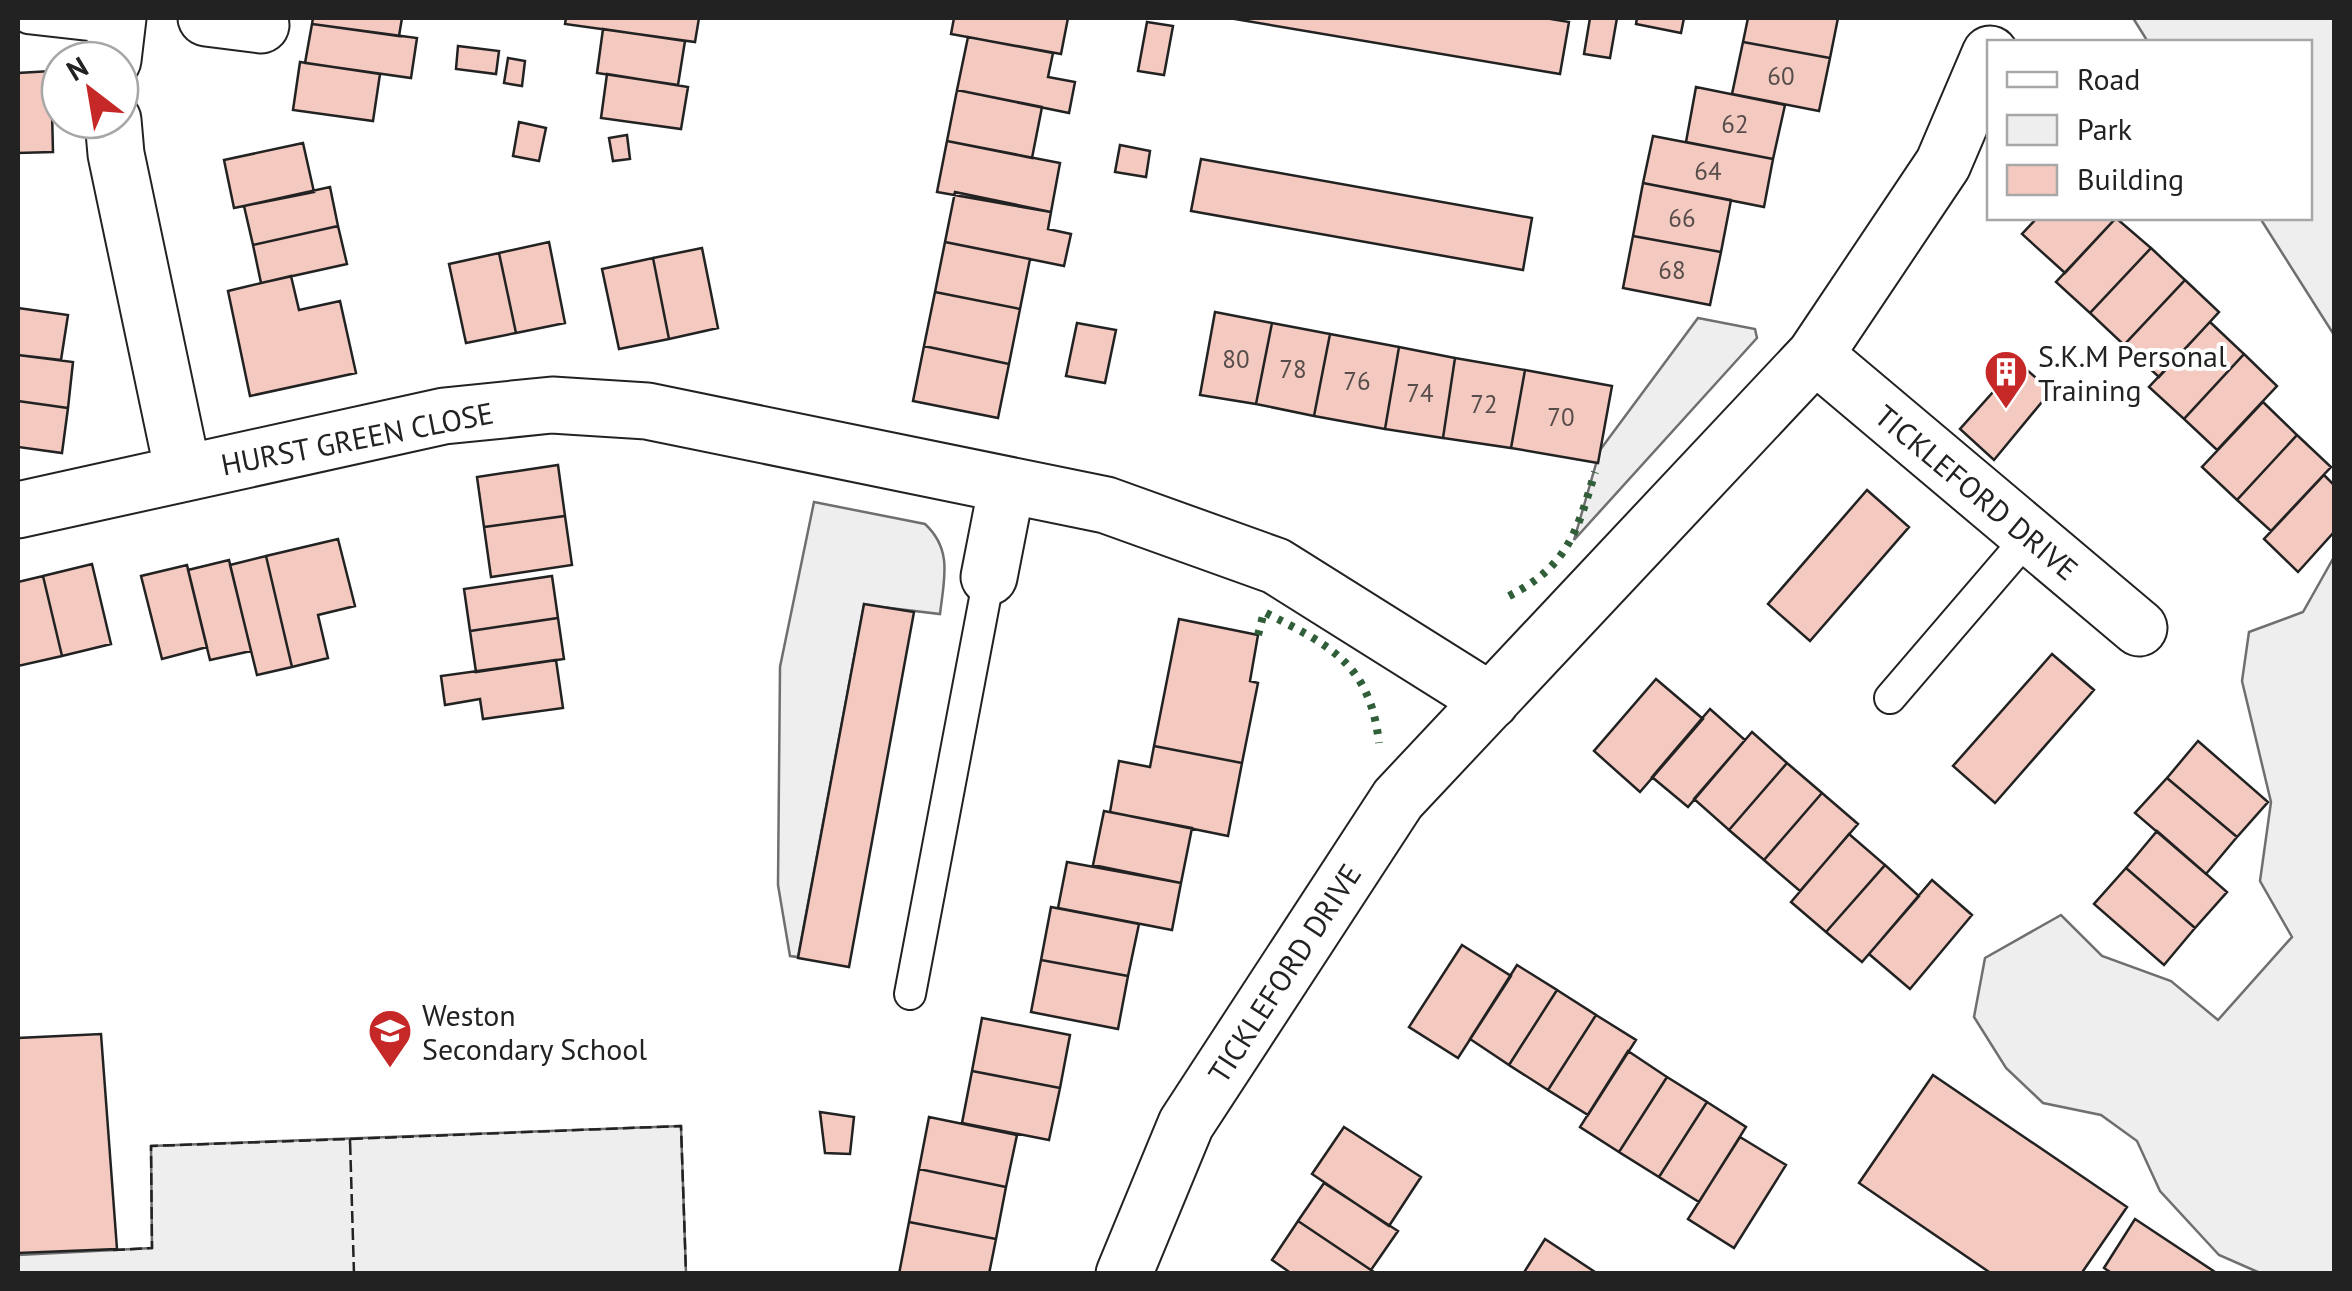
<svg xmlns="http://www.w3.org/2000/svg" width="2352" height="1291" viewBox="0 0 2352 1291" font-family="'PT Sans',sans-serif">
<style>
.green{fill:#eee;stroke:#6f6f6f;stroke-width:2.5}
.building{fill:#f3c9c0;stroke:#222;stroke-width:2.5}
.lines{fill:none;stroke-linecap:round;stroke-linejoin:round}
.service-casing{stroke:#222;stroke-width:34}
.minor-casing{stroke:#222;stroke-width:59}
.service{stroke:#fff;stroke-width:30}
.minor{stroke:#fff;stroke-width:55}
.hedge{stroke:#2f5e38;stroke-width:8;stroke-dasharray:5 8;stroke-linecap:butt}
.fence{stroke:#222;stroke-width:2.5;stroke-dasharray:12 5;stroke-linecap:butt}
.labels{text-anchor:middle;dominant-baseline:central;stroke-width:8;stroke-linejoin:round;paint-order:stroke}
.number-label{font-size:25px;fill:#564c4a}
.poi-label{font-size:30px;fill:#222;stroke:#fff;text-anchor:start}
.street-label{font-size:30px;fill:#222;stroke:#fff}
</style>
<rect width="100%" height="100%" fill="#fff"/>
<path class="green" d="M 2133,18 L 2334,18 L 2334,335 L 2260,218 L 2310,218 L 2310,42 L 2148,42 Z
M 1698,318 L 1755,329 L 1757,338 L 1574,540 L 1600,450 Z
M 814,502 L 925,524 C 953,550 944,579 940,614 L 864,605 L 798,957 L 790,956 L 778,885 L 780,667 Z
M 2334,557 L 2334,1273 L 2260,1273 L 2219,1255 L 2160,1191 L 2137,1141 L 2101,1115 L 2043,1103 L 2006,1068 L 1974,1017 L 1985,958 L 2061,915 L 2102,956 L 2171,981 L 2218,1020 L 2292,937 L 2260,881 L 2271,802 L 2242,681 L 2249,632 L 2303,612 Z
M 681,1126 L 686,1273 L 18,1273 L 18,1255 L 152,1248 L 151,1146 Z"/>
<path class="building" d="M 313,18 L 402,18 L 399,36 L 312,24 Z
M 566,18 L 699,18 L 695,42 L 565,24 Z
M 954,18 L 1068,18 L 1061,54 L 951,34 Z
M 1229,18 L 1545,18 L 1569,22 L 1560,74 Z
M 1590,18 L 1617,18 L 1610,58 L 1584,54 Z
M 1637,18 L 1684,18 L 1681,33 L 1636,24 Z
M 1748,18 L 1838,18 L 1830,58 L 1743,42 Z
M 1147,22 L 1173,26 L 1164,75 L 1138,71 Z
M 312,24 L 417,38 L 411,78 L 305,63 Z
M 603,29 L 685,41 L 678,85 L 597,73 Z
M 968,37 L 1053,53 L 1048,77 L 1075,82 L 1069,113 L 957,90 Z
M 1743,42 L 1830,58 L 1819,111 L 1732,94 Z
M 458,46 L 499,51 L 496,74 L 456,69 Z
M 508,58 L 525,61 L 522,86 L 504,83 Z
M 300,62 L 380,74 L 373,121 L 293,110 Z
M 51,71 L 53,152 L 18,153 L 18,73 Z
M 607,74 L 688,87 L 681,129 L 601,118 Z
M 1696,87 L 1785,105 L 1773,159 L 1686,142 Z
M 957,90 L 1042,107 L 1032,158 L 947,141 Z
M 519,122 L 546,128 L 539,161 L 513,156 Z
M 627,135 L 630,159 L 613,161 L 609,138 Z
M 1653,136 L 1773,159 L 1764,207 L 1643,183 Z
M 947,141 L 1060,163 L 1051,212 L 937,192 Z
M 303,143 L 314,192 L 234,208 L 224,160 Z
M 1120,145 L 1150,151 L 1146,177 L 1115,172 Z
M 1201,159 L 1532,218 L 1523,270 L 1191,211 Z
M 1643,183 L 1731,200 L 1721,252 L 1633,236 Z
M 330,187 L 338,226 L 253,245 L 244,206 Z
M 955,192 L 1051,212 L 1048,229 L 1071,234 L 1064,266 L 945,242 Z
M 2037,218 L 2116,218 L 2065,273 L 2022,234 Z
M 2116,218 L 2151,248 L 2090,313 L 2056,282 Z
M 338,226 L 347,264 L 261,283 L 253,245 Z
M 1633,236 L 1721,252 L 1710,305 L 1623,288 Z
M 549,242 L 565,323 L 516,333 L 499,253 Z
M 945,242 L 1030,259 L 1020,309 L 935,292 Z
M 702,248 L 718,328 L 669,339 L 653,258 Z
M 2151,248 L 2185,280 L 2124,345 L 2090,313 Z
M 499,253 L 516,333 L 466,343 L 449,264 Z
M 653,258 L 669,339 L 619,349 L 602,269 Z
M 291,276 L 299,310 L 340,301 L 356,373 L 250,396 L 228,291 Z
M 2185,280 L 2219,312 L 2159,377 L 2124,345 Z
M 935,292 L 1020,309 L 1009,364 L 924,346 Z
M 18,308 L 68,315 L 61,360 L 18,355 Z
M 1215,312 L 1272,323 L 1256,404 L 1200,395 Z
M 2210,322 L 2244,354 L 2184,419 L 2149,387 Z
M 1077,323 L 1116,330 L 1105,383 L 1066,376 Z
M 1272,323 L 1330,334 L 1314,416 L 1256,404 Z
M 1330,334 L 1399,347 L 1385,429 L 1314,416 Z
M 924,346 L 1009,364 L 998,418 L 913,401 Z
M 1399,347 L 1455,358 L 1443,438 L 1385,429 Z
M 2244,354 L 2277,386 L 2217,450 L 2184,419 Z
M 18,355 L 73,362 L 68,408 L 18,401 Z
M 1455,358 L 1525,370 L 1511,448 L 1443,438 Z
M 2019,363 L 2051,391 L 1994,460 L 1960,429 Z
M 1525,370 L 1612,386 L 1598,463 L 1511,448 Z
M 18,401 L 68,408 L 62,453 L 18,447 Z
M 2263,402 L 2297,435 L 2237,500 L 2202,467 Z
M 2297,435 L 2331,467 L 2271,531 L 2237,500 Z
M 558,465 L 565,516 L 484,527 L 477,477 Z
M 2324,475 L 2334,485 L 2334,532 L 2298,572 L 2264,539 Z
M 1867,490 L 1909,527 L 1810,641 L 1768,604 Z
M 565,516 L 572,565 L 491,577 L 484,527 Z
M 338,539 L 355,606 L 318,615 L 328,658 L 292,667 L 266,556 Z
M 266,556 L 292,667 L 257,675 L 230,565 Z
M 229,560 L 251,651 L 210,660 L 188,570 Z
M 92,564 L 111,644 L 62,656 L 43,576 Z
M 187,565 L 207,647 L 162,659 L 141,576 Z
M 43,576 L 62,656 L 18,666 L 18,582 Z
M 552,576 L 558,618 L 470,631 L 464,589 Z
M 864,604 L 914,612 L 849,967 L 798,958 Z
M 558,618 L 564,659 L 476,672 L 470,631 Z
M 1179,619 L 1258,635 L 1250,681 L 1258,683 L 1242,763 L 1154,746 Z
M 2052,654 L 2094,690 L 1995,803 L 1953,766 Z
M 556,660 L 563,708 L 483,719 L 480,699 L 445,705 L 441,676 Z
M 1656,679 L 1703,719 L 1640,792 L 1594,751 Z
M 1710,709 L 1745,740 L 1688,807 L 1652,777 Z
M 1752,732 L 1787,763 L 1729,830 L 1694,799 Z
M 2198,741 L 2268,802 L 2237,837 L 2167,778 Z
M 1154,746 L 1242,763 L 1228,836 L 1110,812 L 1119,761 L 1150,767 Z
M 1787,763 L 1822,793 L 1764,860 L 1729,830 Z
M 2167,778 L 2237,837 L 2206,874 L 2135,813 Z
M 1822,793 L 1858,824 L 1800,891 L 1764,860 Z
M 1104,811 L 1192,828 L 1181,883 L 1093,865 Z
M 2157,831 L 2227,892 L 2195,928 L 2126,868 Z
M 1849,834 L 1885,865 L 1826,932 L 1791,902 Z
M 1067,862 L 1181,883 L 1172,930 L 1058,908 Z
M 1885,865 L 1919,896 L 1862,962 L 1826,932 Z
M 2126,868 L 2195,928 L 2164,965 L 2094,904 Z
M 1932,880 L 1972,915 L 1910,989 L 1869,954 Z
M 1051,907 L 1139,924 L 1128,976 L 1041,960 Z
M 1462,945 L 1511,976 L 1458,1058 L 1409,1027 Z
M 1041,960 L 1128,976 L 1118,1029 L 1031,1012 Z
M 1517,965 L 1557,990 L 1509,1065 L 1470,1039 Z
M 1557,990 L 1596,1015 L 1548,1090 L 1509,1065 Z
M 1596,1015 L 1636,1040 L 1588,1115 L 1548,1090 Z
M 982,1018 L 1070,1035 L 1060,1088 L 972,1071 Z
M 101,1034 L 117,1249 L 18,1253 L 18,1038 Z
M 1628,1051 L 1667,1077 L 1619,1152 L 1580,1127 Z
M 972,1071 L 1060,1088 L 1049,1140 L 962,1123 Z
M 1933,1075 L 2127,1207 L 2081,1274 L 1992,1274 L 1859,1183 Z
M 1667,1077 L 1707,1102 L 1659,1177 L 1619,1152 Z
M 1707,1102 L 1746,1127 L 1699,1202 L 1659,1177 Z
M 820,1112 L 854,1117 L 850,1154 L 825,1153 Z
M 929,1117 L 1017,1135 L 1006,1187 L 919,1169 Z
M 1344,1127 L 1421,1177 L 1389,1226 L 1312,1174 Z
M 1740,1137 L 1786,1165 L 1734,1248 L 1688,1219 Z
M 919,1169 L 1006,1187 L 996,1239 L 909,1222 Z
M 1324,1183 L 1398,1231 L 1371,1270 L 1298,1221 Z
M 2135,1219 L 2218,1274 L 2113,1274 L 2104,1268 Z
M 1298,1221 L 1371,1270 L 1377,1274 L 1292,1274 L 1285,1269 L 1272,1260 Z
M 909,1222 L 996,1239 L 989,1274 L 899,1274 Z
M 1545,1239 L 1598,1274 L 1523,1274 Z"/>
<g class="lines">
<defs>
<path id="service" d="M 28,18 L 117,28
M 1890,698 L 2029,536
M 910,994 L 989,577"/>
<path id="minor" d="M 206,18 L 261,25
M 113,60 L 118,18
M 113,120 L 116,154 L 183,472
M 1815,355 L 2139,628
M 18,510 L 444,416 L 552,405 L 647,411 L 1106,505 L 1276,566 L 1491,701
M 989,577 L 1007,485
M 1124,1274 L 1186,1124 L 1398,799 L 1815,355 L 1943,164 L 1990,54"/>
</defs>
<use href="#service" class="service-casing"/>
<use href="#minor" class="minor-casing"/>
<use href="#service" class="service"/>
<use href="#minor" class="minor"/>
<path class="hedge" d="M 1509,596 C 1568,566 1577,532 1595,472
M 1258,635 L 1264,612 C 1329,645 1370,663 1379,743"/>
<path class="fence" d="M 113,1250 L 152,1248 L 151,1146 L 350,1139 L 350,1144
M 354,1274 L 350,1139 L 681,1126 L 686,1274"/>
</g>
<defs>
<symbol id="building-pin" viewBox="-11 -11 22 30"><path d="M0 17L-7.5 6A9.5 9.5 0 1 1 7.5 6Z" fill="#c62828" stroke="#fff"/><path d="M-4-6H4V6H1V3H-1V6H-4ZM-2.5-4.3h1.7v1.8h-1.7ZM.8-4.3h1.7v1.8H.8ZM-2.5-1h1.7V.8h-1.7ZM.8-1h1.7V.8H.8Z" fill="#fff"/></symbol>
<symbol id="school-pin" viewBox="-11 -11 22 30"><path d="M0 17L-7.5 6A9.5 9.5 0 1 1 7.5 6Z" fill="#c62828" stroke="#fff"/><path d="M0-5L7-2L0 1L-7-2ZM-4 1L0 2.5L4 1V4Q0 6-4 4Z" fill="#fff"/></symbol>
</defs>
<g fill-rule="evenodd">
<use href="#building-pin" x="1981" y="347" width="50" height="68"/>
<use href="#school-pin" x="365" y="1006" width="50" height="68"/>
</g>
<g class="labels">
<g class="number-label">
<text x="1781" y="76">60</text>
<text x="1735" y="124">62</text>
<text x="1708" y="171">64</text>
<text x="1682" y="218">66</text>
<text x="1672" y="270">68</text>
<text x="1236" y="359">80</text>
<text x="1293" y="369">78</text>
<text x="1357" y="381">76</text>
<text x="1420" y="393">74</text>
<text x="1484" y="404">72</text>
<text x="1561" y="417">70</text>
</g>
<g class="poi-label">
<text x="2038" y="355">S.K.M Personal<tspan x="2038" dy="34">Training</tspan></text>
<text x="422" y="1014">Weston<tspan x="422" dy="34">Secondary School</tspan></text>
</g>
<g class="street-label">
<text transform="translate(357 438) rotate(-11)">HURST GREEN CLOSE</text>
<text transform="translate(1977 492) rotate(40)">TICKLEFORD DRIVE</text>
<text transform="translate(1284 973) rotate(-57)">TICKLEFORD DRIVE</text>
</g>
</g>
<rect width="2352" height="1291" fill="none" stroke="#222222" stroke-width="40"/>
<rect x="1987" y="40" width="325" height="180" fill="#ffffff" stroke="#a7a7a7" stroke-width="2.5"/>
<rect x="2007" y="72" width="50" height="15" fill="#ffffff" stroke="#a7a7a7" stroke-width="2.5"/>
<text x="2077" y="90" font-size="30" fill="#222222">Road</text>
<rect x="2007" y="115" width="50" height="30" fill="#eeeeee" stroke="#a7a7a7" stroke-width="2.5"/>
<text x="2077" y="140" font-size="30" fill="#222222">Park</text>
<rect x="2007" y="165" width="50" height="30" fill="#f3c9c0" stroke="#a7a7a7" stroke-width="2.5"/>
<text x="2077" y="190" font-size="30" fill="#222222">Building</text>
<g transform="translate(90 90) rotate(329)"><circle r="48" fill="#ffffff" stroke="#a7a7a7" stroke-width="2.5"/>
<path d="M0-8L18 38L0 25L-18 38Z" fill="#c62828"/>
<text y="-15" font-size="28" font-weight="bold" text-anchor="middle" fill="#222222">N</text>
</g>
</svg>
